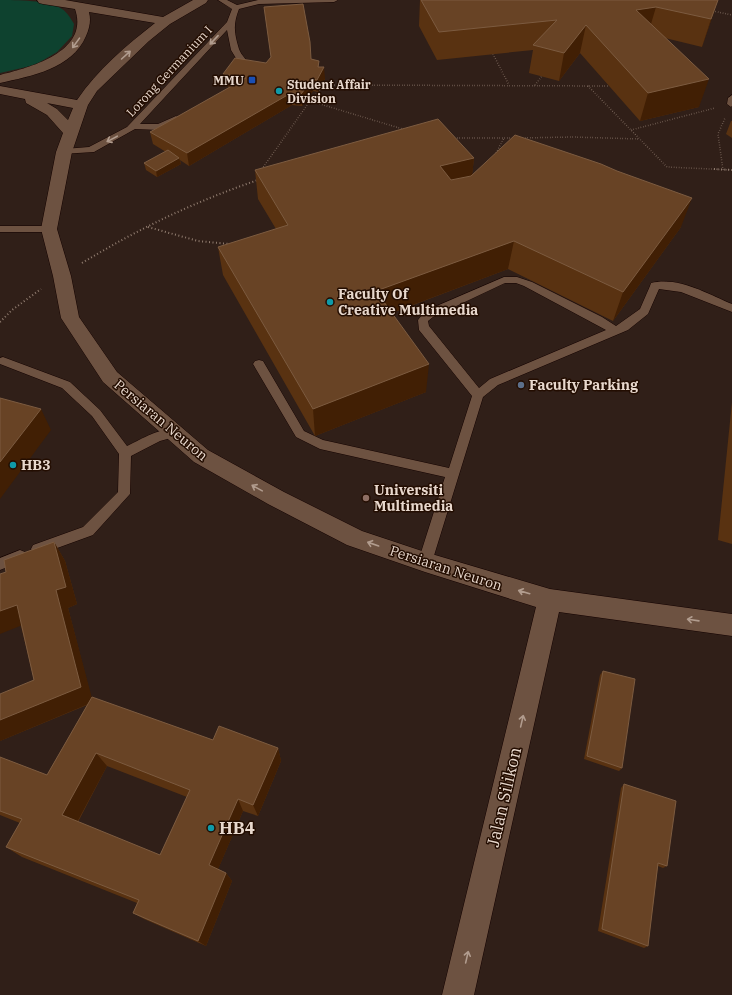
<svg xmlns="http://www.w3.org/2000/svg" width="732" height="995" viewBox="0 0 732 995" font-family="'IBM Plex Serif',serif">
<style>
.education{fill:#301f18}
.green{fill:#0e422f}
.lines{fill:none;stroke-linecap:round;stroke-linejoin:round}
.lane-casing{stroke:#140200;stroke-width:1}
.secondary-casing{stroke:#140200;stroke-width:1}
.path-far1{stroke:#907c6f;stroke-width:1.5;stroke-dasharray:0.5 2;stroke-linecap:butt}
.path{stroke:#907c6f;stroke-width:2;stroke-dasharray:1 2.5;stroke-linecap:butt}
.lane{fill:#6d5241;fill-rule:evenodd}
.secondary{fill:#6d5241;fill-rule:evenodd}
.wall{fill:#593211;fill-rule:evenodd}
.shaded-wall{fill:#411f04}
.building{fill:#684325;stroke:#7c5b40;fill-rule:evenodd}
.oneway{stroke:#b19c8e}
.transit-dot{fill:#1a4fb4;stroke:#230d01;stroke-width:1.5}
.culture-dot{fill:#0f9aa8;stroke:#230d01;stroke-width:1.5}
.service-dot{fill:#5c6f8a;stroke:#230d01;stroke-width:1.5}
.education-dot{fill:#8d6e63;stroke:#230d01;stroke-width:1.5}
.labels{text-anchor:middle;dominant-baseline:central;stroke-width:3;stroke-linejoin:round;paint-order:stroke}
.far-street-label{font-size:12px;fill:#e8d8cd;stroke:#230d01}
.far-poi-label{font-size:12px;font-weight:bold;fill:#e8d8cd;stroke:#230d01;text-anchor:end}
.poi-label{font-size:14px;font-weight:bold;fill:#e8d8cd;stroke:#230d01;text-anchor:start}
.street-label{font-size:14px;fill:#e8d8cd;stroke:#230d01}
.near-street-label{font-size:17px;fill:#e8d8cd;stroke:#230d01}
.near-poi-label{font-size:17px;font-weight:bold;fill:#e8d8cd;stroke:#230d01;text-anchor:start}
</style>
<rect width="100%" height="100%" fill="#2d1606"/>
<path class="education" d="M 0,0 L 732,0 L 732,995 L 0,995 Z"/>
<path class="green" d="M 0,0 C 16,0 49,0 62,9 C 67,12 71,19 74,24 L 72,36 L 57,52 L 35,65 L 0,73 Z"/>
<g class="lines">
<defs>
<path id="lane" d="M 218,0 L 227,0 L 237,5 L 258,0 L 338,0 L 334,2 L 259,4 L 239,9 C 233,24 234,33 239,49 C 241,56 253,65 251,73 L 245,73 L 231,50 L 227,30 L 140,124 L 158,124 L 176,116 L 180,119 L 179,121 L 159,130 L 135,129 L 94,152 L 61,154 L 59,152 L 61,150 L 64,149 L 89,147 L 127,127 L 227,22 L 232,9 Z
M 732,95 L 732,106 L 731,107 L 727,104 L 728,98 Z
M 0,226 L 49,226 L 54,229 L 49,232 L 0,232 Z
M 504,277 L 517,277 L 532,282 L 602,317 L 616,326 L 640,309 L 650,286 L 651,283 C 678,276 708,294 732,304 L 732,312 L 681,292 L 659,289 L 648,314 L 628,330 L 498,385 L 483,397 L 432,562 L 430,566 L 425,568 L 420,566 L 418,562 L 445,477 L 320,449 L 296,437 L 253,364 L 255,361 L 259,360 L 263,361 L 304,431 L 323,440 L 449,468 L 472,396 L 419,330 L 418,320 L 425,311 ZM 505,283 L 516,283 L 524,286 L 606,330 L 490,379 L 479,388 L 429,326 L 428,321 L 433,317 Z
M 3,357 L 70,382 L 100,410 L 127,446 C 140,440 164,425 178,430 L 180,433 L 178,436 L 160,441 L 131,456 L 130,494 L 93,535 L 38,555 L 33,553 L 31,549 L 33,545 L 83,527 L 118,492 L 119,454 L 92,416 L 62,388 L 0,364 L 0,358 Z
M 20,550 L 25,552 L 27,556 L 25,560 L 0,570 L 0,558 Z"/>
<path id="secondary" d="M 37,0 L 65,0 L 163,17 L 193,0 L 208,0 L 206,3 L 170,24 L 149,41 L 97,91 L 88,105 L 72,152 L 57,229 L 71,276 L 79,317 L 117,372 L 208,450 L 284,492 L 362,531 L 425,552 L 550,589 L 732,614 L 732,636 L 559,612 L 474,995 L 442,995 L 536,607 L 425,572 L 347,545 L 268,504 L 194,462 L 103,382 L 61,318 L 53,276 L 41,229 L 56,152 L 63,133 L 47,115 L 26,103 L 25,99 L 0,94 L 0,86 L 77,100 C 97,70 127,45 155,23 L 89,12 C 91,20 90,27 86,36 C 72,69 31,76 0,83 L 0,75 C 29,68 90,52 75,9 L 43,4 L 39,3 ZM 47,103 L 73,108 L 68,120 L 57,109 Z"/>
</defs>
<use href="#lane" class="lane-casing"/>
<use href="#secondary" class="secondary-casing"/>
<path class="path-far1" d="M 713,11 L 732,15
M 493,54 L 509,85
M 535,85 L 542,76
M 588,86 L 667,167 L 732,170
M 310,101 L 406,130
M 631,130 L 715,108
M 452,138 L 515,138
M 520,138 L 572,137 L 640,139
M 495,155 L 504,138
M 262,169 L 310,101 L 324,85 L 609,86
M 723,170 L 718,134 L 725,118"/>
<path class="path" d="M 714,169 L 732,170
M 148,227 L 198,241 L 229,244
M 82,263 C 138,229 196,201 258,180
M 0,322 L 12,310 L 41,289"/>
<use href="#lane" class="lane"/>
<use href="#secondary" class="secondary"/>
</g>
<path class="wall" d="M 420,0 L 718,0 L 702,47 L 665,38 L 699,107 L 640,121 L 580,53 L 559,81 L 529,73 L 533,50 L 437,60 L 419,26 Z
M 264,7 L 311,60 L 319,61 L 319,67 L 325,79 L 318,92 L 313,91 L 302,106 L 292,105 L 189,166 L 180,160 L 181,164 L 157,177 L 146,170 L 144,163 L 166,152 L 153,144 L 150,132 L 231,87 L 225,86 L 223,74 L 266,63 L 271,57 Z
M 731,121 L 732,121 L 732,138 L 726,134 Z
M 474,158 L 472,175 L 681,227 L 613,321 L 508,269 L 392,313 L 426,392 L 315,436 L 223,275 L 218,247 L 276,229 L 258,199 L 255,170 Z
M 732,402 L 732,544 L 718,540 Z
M 54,542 L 65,561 L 77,604 L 68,608 L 91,697 L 213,740 L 278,748 L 281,761 L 258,816 L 243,811 L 218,869 L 226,873 L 232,881 L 206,946 L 144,919 L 133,913 L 137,903 L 22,857 L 6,847 L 20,823 L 0,815 L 0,757 L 47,775 L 87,705 L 0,741 L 34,680 L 21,626 L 6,572 ZM 107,766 L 187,797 L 160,855 L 78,822 Z
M 603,671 L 622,768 L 619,771 L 584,759 L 600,675 Z
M 624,784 L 667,866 L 663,868 L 658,866 L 648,946 L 644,948 L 598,931 L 621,788 Z"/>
<path class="shaded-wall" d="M 718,0 L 702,47 L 711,19 Z
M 656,7 L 648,34 L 636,10 Z
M 586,25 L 580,53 L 559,81 L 564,53 Z
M 319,61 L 319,73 L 324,67 L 325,79 L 318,92 L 317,80 Z
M 313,79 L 313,91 L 302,106 L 301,94 Z
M 709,79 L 699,107 L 640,121 L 648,93 Z
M 291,93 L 292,105 L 189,166 L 187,153 Z
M 179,158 L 181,164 L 157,177 L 156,171 Z
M 474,158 L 471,187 L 438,195 L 440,166 Z
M 692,198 L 681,227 L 613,321 L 623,292 Z
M 514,241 L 508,269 L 375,319 L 376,291 Z
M 429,364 L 426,392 L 315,436 L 313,409 Z
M 41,409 L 51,430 L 0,499 L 0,462 Z
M 54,542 L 65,561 L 77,604 L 68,608 L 93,702 L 0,741 L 0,720 L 81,687 L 56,590 Z
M 17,605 L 30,622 L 0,634 L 0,611 Z
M 278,748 L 281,761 L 258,816 L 253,805 Z
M 96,753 L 107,766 L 75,826 L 62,815 Z
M 238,799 L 243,811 L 216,874 L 209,865 Z
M 226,873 L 232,881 L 206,946 L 198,941 Z"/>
<path class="building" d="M 421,0 L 718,0 L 711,19 L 656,7 L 636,10 L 709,79 L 648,93 L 586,25 L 564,53 L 533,45 L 557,20 L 439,32 Z
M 303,4 L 310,42 L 311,59 L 319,61 L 318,67 L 324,67 L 317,80 L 313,79 L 301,94 L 291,93 L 187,153 L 150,132 L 246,78 L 223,74 L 235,58 L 266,63 L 271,57 L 264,7 Z
M 438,119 L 474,158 L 440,166 L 451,180 L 471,176 L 515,135 L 601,164 L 617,171 L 692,198 L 623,292 L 514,241 L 376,291 L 429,364 L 313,409 L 218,247 L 288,225 L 255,170 Z
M 168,150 L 179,158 L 156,171 L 144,163 Z
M 0,398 L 41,409 L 0,462 Z
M 54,542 L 66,587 L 56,590 L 81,687 L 0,720 L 0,694 L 34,680 L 17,605 L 0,611 L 0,574 L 6,572 L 4,560 Z
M 603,671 L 635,679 L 622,768 L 587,756 Z
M 92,697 L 213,740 L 219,726 L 278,748 L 253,805 L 238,799 L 209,865 L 226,873 L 198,941 L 133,913 L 139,900 L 6,847 L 22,819 L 0,811 L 0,757 L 47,775 ZM 96,753 L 190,790 L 160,855 L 62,815 Z
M 624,784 L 676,801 L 667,866 L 658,863 L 648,946 L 602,929 Z"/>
<defs><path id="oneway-shaft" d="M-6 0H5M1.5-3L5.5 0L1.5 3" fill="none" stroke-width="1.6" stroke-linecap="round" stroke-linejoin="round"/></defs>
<g class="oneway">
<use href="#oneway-shaft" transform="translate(214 40) rotate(133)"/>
<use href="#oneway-shaft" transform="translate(76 43) rotate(126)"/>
<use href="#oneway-shaft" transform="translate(126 55) rotate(-42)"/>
<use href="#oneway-shaft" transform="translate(112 139) rotate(152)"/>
<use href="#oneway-shaft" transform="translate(257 488) rotate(-151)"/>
<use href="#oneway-shaft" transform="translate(373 544) rotate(-161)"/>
<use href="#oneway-shaft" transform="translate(524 592) rotate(-164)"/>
<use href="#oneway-shaft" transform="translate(693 620) rotate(-172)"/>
<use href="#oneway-shaft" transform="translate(522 721) rotate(-77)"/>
<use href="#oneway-shaft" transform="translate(467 957) rotate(-77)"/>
</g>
<rect class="transit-dot" x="248" y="76" width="8" height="8" rx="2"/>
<g class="culture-dot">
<circle cx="279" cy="91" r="4"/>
<circle cx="330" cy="302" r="4"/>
<circle cx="13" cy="465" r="4"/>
<circle cx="211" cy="828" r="4"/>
</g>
<circle class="service-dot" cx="521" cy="385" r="4"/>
<circle class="education-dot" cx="366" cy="498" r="4"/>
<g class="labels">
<g class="far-street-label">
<text transform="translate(169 71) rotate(-47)">Lorong Germanium I</text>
</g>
<g class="far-poi-label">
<text x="244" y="80">MMU</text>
<text x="287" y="84" text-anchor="start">Student Affair<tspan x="287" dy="14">Division</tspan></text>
</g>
<g class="poi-label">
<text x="338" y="294">Faculty Of<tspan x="338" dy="16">Creative Multimedia</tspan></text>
<text x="529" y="385">Faculty Parking</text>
<text x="21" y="465">HB3</text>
<text x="374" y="490">Universiti<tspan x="374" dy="16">Multimedia</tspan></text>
</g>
<g class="street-label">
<text transform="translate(161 420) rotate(40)">Persiaran Neuron</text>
<text transform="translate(446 568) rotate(18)">Persiaran Neuron</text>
</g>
<g class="near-street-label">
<text transform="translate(504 797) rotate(-77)">Jalan Silikon</text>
</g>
<g class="near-poi-label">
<text x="219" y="828">HB4</text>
</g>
</g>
</svg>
